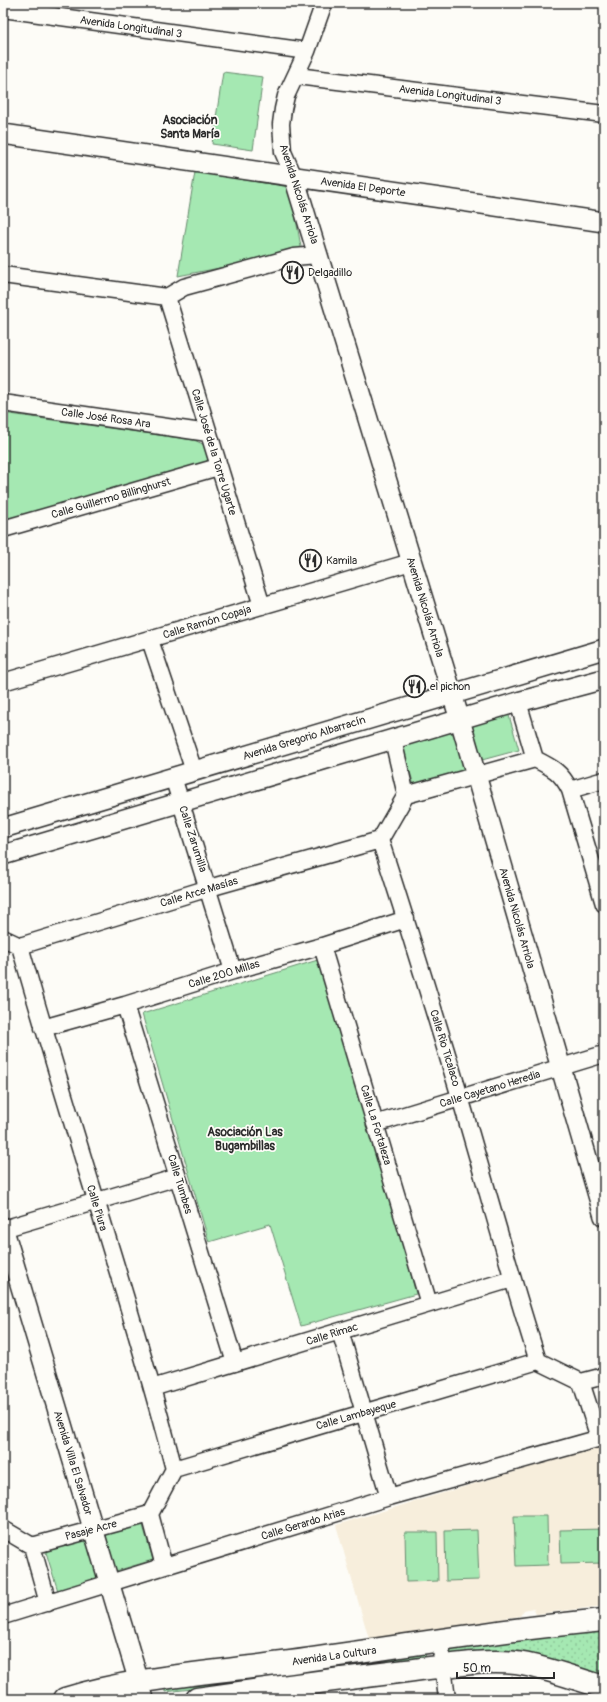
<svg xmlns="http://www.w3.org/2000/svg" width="607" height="1702" viewBox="0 0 607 1702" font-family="Pangolin,sans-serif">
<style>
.built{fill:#f7eedc}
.grass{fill:url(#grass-dots);stroke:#688a6e}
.park{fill:#a5e8b2;stroke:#688a6e}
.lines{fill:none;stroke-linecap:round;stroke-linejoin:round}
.minor-casing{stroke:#2b2b2b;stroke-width:19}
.tertiary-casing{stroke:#2b2b2b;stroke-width:22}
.secondary-casing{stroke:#2b2b2b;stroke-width:25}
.minor{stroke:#fdfcf7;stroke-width:16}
.tertiary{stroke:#fdfcf7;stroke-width:19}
.secondary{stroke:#fdfcf7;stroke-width:22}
.labels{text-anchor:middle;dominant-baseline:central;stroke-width:3.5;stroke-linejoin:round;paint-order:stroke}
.street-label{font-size:11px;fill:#2b2b2b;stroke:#fdfcf7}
.poi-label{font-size:11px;fill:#2b2b2b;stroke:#fdfcf7;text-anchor:start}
.neighbourhood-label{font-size:12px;font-weight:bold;fill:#2b2b2b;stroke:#fdfcf7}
</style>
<defs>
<pattern id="grass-dots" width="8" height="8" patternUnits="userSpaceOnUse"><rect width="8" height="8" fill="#a5e8b2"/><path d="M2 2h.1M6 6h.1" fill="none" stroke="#8ec799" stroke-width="1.8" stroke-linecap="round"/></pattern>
</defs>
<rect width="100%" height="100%" fill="#fdfcf7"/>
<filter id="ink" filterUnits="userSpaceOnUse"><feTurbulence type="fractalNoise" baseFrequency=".025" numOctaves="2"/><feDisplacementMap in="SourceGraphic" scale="8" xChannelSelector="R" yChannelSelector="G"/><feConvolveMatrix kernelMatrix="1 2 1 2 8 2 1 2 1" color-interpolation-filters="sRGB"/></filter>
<g filter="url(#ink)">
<path class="built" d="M 604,1445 L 604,1606 L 536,1614 L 533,1608 L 528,1609 L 524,1610 L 520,1616 L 369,1639 L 336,1525 Z"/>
<path class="grass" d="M 604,1629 L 604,1680 L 451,1656 L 450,1652 L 455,1649 Z
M 425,1652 L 426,1663 L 276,1680 L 276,1669 Z
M 245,1672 L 245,1683 L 165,1692 L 165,1681 Z"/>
<path class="park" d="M 223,72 L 263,77 L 253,150 L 212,144 Z
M 195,172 L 290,187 L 302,252 L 178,276 Z
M 3,413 L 194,440 L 205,445 L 210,454 L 206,463 L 3,523 Z
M 508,712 L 519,750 L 482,760 L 471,723 Z
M 444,731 L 456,735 L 466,774 L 415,789 L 402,744 Z
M 321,959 L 389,1189 L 416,1294 L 301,1326 L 270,1224 L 209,1242 L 142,1014 Z
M 514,1516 L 547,1516 L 548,1565 L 516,1566 Z
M 142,1522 L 153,1560 L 116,1571 L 105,1533 Z
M 604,1529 L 604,1563 L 561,1564 L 560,1530 Z
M 477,1530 L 479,1580 L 446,1581 L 445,1531 Z
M 405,1532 L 437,1532 L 438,1581 L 406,1582 Z
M 86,1536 L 98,1580 L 58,1591 L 45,1549 Z"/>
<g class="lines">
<defs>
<path id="minor" d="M 3,9 L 307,51
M 297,76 L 604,114
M 294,177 L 283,152 L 281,124 L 283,109 L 286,96 L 307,51 L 324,3
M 3,275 L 167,297 L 184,287 L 294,257 L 318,255
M 167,297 L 262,606
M 3,403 L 208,433
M 3,529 L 218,467
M 150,640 L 194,771
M 3,682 L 411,562
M 518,702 L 535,759
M 393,740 L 406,795 L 380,840 C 408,925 434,1011 460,1097 C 486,1185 510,1274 538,1361
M 173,777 L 233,971
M 570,790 L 604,780
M 406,795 L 535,759 C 553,768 561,772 570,790 L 604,904
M 3,938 L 20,946
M 20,946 C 69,1121 128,1293 174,1469
M 20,946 L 209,888 L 380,840
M 322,946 L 429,1304
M 125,1005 L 235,1363
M 43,1028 L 125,1005 L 233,971 L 322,946 L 406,919
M 375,1124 L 604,1054
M 3,1229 L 178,1177
M 340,1331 L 389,1497
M 538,1361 L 581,1382 L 604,1376
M 581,1382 L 599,1438
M 152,1388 L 512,1279
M 174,1469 L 538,1361
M 3,1529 L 32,1546
M 32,1546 L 150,1514
M 32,1546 L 48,1603
M 164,1566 L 150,1514 L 174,1469
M 3,1616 L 389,1497 L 604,1437
M 440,1641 L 447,1699"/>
<path id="tertiary" d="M 3,134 L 604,222
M 294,177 L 460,720 L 604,1216
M 3,828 L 604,649
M 3,855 L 518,702 L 604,679
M 3,1227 L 144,1699"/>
<path id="secondary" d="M 65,1699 C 137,1677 209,1673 283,1663 C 390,1648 497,1630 604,1620
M 197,1699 C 264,1689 331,1680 398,1672 C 437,1668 478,1659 516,1663 C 543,1666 578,1680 604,1687"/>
</defs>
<use href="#minor" class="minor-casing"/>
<use href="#tertiary" class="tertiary-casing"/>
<use href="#secondary" class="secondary-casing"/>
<use href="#minor" class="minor"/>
<use href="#tertiary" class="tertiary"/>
<use href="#secondary" class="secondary"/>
</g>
</g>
<defs>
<symbol id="restaurant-ring" viewBox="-11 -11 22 22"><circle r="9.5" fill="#fdfcf7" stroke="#2b2b2b" stroke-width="1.5"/><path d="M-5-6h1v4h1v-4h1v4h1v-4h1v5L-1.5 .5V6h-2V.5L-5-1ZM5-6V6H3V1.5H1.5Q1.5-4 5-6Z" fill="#2b2b2b"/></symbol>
</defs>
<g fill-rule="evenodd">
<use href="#restaurant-ring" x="280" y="260" width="25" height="25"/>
<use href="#restaurant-ring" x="298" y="548" width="25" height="25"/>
<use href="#restaurant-ring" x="402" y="674" width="25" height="25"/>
</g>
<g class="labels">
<g class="street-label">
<text transform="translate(131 27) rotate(8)">Avenida Longitudinal 3</text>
<text transform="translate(450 95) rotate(7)">Avenida Longitudinal 3</text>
<text transform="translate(363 187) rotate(8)">Avenida El Deporte</text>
<text transform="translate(299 194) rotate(72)">Avenida Nicolás Arriola</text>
<text transform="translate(106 418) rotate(8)">Calle José Rosa Ara</text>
<text transform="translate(214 452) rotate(73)">Calle José de la Torre Ugarte</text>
<text transform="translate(111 498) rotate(-16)">Calle Guillermo Billinghurst</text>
<text transform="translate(425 607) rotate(73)">Avenida Nicolás Arriola</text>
<text transform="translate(207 622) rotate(-17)">Calle Ramón Copaja</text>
<text transform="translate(304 738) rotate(-17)">Avenida Gregorio Albarracín</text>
<text transform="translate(193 839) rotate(72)">Calle Zarumilla</text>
<text transform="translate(199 892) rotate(-17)">Calle Arce Masías</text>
<text transform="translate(517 918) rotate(74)">Avenida Nicolás Arriola</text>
<text transform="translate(224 974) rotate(-17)">Calle 200 Millas</text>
<text transform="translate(445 1048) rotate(73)">Calle Rio Ticalaco</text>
<text transform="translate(490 1089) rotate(-17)">Calle Cayetano Heredia</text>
<text transform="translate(376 1125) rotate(73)">Calle La Fortaleza</text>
<text transform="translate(180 1184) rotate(73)">Calle Tumbes</text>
<text transform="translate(97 1208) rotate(73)">Calle Piura</text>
<text transform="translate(332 1334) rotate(-17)">Calle Rimac</text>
<text transform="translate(356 1415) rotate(-16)">Calle Lambayeque</text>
<text transform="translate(73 1463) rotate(73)">Avenida Villa El Salvador</text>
<text transform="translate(303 1524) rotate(-17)">Calle Gerardo Arias</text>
<text transform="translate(91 1530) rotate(-15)">Pasaje Acre</text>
<text transform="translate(334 1656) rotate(-8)">Avenida La Cultura</text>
</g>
<g class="poi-label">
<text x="308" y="272">Delgadillo</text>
<text x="326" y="560">Kamila</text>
<text x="430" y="686">el pichon</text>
</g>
<g class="neighbourhood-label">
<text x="190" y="120">Asociación<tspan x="190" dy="14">Santa María</tspan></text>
<text x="245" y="1132">Asociación Las<tspan x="245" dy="14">Bugambillas</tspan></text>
</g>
</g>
<rect width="607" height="1702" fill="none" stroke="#fdfcf7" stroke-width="16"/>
<rect x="8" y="8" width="591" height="1686" fill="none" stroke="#2b2b2b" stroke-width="1.5" filter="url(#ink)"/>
<path d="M457 1672v6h97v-6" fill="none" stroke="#2b2b2b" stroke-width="2"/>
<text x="463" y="1672" font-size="12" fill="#2b2b2b" stroke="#fdfcf7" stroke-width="3" paint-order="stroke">50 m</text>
</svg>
